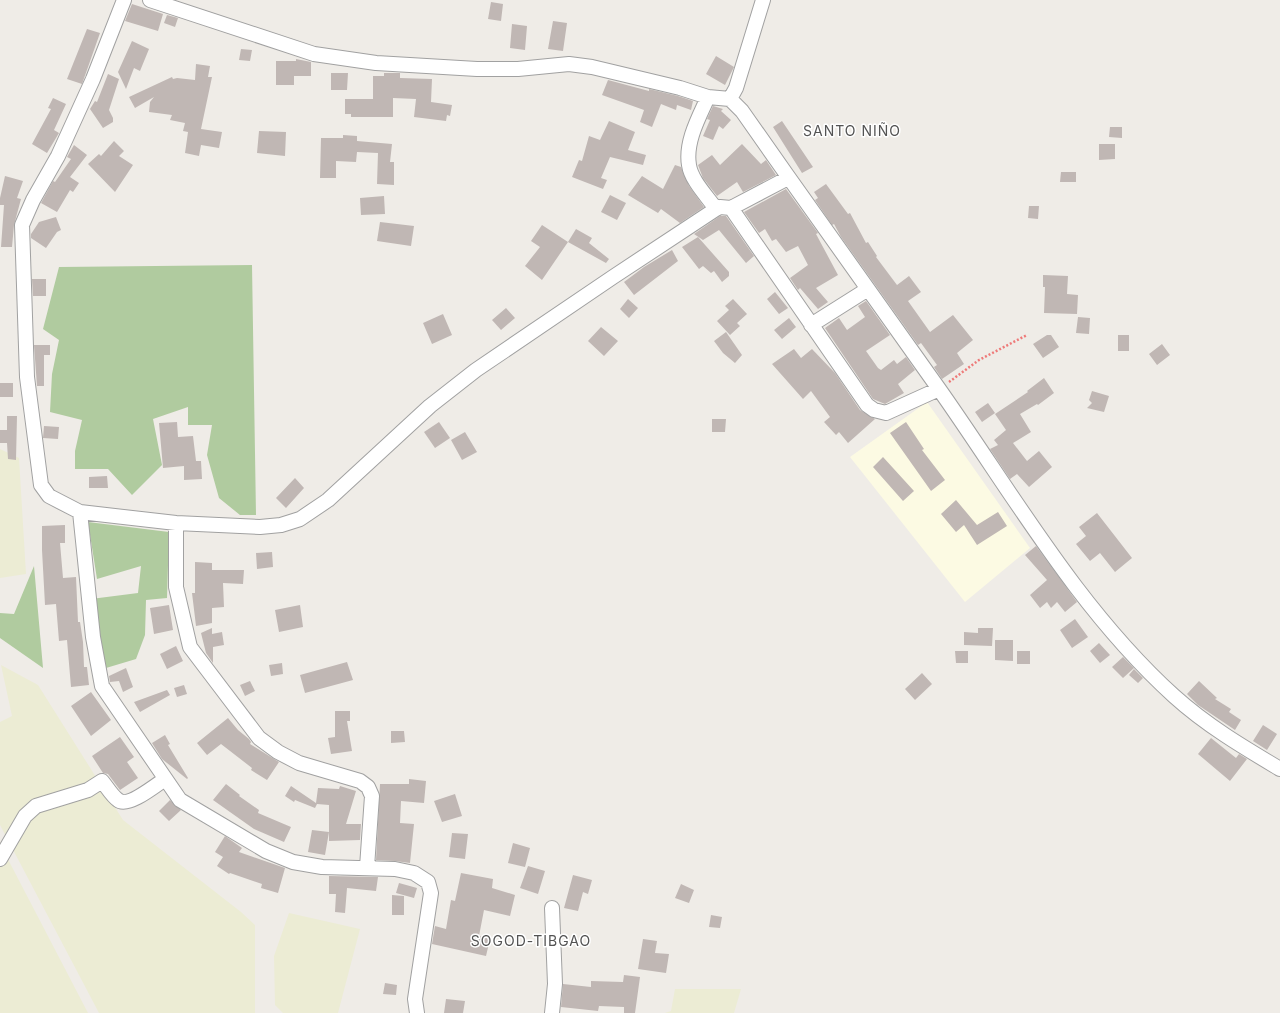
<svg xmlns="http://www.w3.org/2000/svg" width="1280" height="1013" viewBox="0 0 1280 1013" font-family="Inter,sans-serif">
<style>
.education{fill:#fcfae3}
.farmland{fill:#ececd4}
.forest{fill:#b0cb9f}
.building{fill:#c0b7b4}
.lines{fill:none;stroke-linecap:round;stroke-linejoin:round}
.minor-casing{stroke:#a1a1a1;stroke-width:16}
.path{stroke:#ee7a79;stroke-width:2.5;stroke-dasharray:2 2;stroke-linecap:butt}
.minor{stroke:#fff;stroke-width:14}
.labels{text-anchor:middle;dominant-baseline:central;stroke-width:3;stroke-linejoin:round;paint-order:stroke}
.quarter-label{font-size:14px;letter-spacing:1px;fill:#535353;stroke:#fff}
</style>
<rect width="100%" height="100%" fill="#efece7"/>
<path class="education" d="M 927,402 L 1030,548 L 965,602 L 850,457 Z"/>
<path class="farmland" d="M 0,449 L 19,458 L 26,574 L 0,578 Z
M 1,665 L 38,685 L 123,820 L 241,912 L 255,925 L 255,1013 L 99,1013 L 0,825 L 0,722 L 12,716 Z
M 0,844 L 88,1013 L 0,1013 Z
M 289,913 L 360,929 L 338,1013 L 283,1013 L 275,1005 L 274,956 Z
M 675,989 L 741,989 L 734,1013 L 665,1013 L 671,1011 Z"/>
<path class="forest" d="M 252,265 L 256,515 L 240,515 L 219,498 L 207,455 L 212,425 L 188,425 L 188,407 L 153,419 L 162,465 L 132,495 L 108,469 L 75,469 L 75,451 L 82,420 L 50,412 L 52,374 L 59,340 L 43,329 L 59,267 Z
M 88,522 L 169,532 L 167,598 L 146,600 L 145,635 L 136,659 L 106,668 L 91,599 L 138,593 L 141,566 L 97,579 Z
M 34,566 L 43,668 L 0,638 L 0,613 L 14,614 Z"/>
<path class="building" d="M 491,2 L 503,4 L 501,21 L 488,19 Z
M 132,4 L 163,14 L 158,31 L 125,21 Z
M 167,15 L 178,18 L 175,27 L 164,23 Z
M 553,21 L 567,23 L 563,51 L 548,49 Z
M 512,24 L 527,26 L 525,50 L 510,48 Z
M 87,29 L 100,33 L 82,84 L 67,79 Z
M 132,41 L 149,49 L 140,71 L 134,68 L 126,89 L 118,72 Z
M 241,49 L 252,50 L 250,61 L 239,60 Z
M 716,56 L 734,67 L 725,85 L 706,74 Z
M 296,59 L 311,62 L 311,76 L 294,76 L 294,85 L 276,85 L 276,61 L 296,61 Z
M 196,64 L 210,66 L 208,77 L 212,77 L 201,129 L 222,132 L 219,148 L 201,145 L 199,156 L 185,153 L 188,132 L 183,131 L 185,123 L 170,120 L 172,115 L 149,112 L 150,102 L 154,97 L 135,108 L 129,97 L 172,77 L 173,79 L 177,78 L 195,80 Z
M 331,73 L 348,73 L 347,90 L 331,90 Z
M 384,73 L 400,73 L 400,78 L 432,79 L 431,102 L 452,105 L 450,116 L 447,115 L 446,121 L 414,117 L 416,99 L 393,98 L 393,117 L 351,117 L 351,114 L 345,114 L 345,99 L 373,99 L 373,76 L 384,76 Z
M 108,74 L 119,79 L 109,110 L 113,118 L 113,122 L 103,128 L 90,109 L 95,101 L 97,102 Z
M 608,80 L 649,91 L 649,89 L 678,96 L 693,101 L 691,110 L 677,105 L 676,110 L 661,104 L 652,127 L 640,122 L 644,110 L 602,95 Z
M 53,98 L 66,104 L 54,130 L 59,133 L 47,153 L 32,144 L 51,109 L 48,108 Z
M 713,106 L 723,109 L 721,111 L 731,120 L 723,129 L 719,126 L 713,140 L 703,136 L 710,120 L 707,119 Z
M 609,121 L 635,132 L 628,150 L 646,155 L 643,165 L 610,157 L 601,178 L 607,180 L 603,189 L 572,177 L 579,160 L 582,161 L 589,136 L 600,140 Z
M 782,121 L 813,167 L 802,173 L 773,127 Z
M 1110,127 L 1122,127 L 1122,138 L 1109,137 Z
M 259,131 L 286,132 L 285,156 L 257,153 Z
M 343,135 L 357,136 L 357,141 L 392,144 L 390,162 L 394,162 L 394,185 L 377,184 L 378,153 L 357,152 L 356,162 L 336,161 L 336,178 L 320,178 L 321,138 L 343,138 Z
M 114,141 L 124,151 L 119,156 L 133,165 L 115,192 L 88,164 L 99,154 L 101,156 Z
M 742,144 L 761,164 L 766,160 L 776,175 L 743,192 L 737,182 L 717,196 L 703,178 L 698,165 L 712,155 L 720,165 Z
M 1099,144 L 1115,144 L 1115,159 L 1099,160 Z
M 74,145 L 87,155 L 70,177 L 79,183 L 73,192 L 70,190 L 57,212 L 41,203 L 53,181 L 55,182 L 71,159 L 67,157 Z
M 675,165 L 681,167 L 689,186 L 704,207 L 680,223 L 661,209 L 658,213 L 628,195 L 642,176 L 663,189 Z
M 1061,172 L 1076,172 L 1076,182 L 1060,182 Z
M 5,176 L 23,181 L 17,198 L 21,199 L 14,225 L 12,247 L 1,247 L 4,205 L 0,205 L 0,198 Z
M 826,184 L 848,214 L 850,213 L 866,243 L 868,242 L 877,256 L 876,257 L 897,285 L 909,276 L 921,292 L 908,301 L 930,332 L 953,315 L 973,340 L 957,353 L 964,364 L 942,379 L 934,367 L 937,365 L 921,343 L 918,345 L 841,237 L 834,224 L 832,225 L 815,200 L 818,198 L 814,192 Z
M 786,189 L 818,233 L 816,234 L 838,275 L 816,288 L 828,302 L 818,309 L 800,288 L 798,290 L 790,278 L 808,265 L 798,246 L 786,252 L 776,239 L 772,241 L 765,229 L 759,233 L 744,212 Z
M 610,195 L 626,203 L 617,220 L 601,212 Z
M 384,196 L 385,214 L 361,215 L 360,198 Z
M 1029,206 L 1039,206 L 1038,219 L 1028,218 Z
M 720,216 L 726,216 L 754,256 L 746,263 L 719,230 L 703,240 L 694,234 Z
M 56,217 L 61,230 L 57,232 L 46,248 L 31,238 L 31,234 L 39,222 Z
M 380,222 L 414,226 L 411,246 L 377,241 Z
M 542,225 L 568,242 L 542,280 L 525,266 L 540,247 L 531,241 Z
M 576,229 L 592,238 L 589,243 L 609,259 L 606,263 L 568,242 Z
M 698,237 L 729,272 L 729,276 L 722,282 L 714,271 L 711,273 L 703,266 L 699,269 L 682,247 Z
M 672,250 L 678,261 L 634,295 L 624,282 L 644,267 Z
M 1043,275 L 1068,276 L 1067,294 L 1078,295 L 1077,314 L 1044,313 L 1045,287 L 1043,287 Z
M 32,279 L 46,279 L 46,296 L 33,296 Z
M 775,292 L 788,308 L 779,314 L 767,299 Z
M 628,299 L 638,308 L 629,318 L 620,309 Z
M 733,299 L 747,314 L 737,323 L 740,326 L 730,335 L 717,321 L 729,310 L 725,306 Z
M 866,301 L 890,335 L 866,351 L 878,368 L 881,370 L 894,360 L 897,364 L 906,357 L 915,370 L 898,384 L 904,393 L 885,404 L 873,399 L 825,328 L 839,318 L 847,330 L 865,317 L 858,306 Z
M 506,308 L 515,318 L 501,330 L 492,320 Z
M 443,314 L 452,335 L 432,344 L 423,323 Z
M 1078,317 L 1090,318 L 1089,334 L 1076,333 Z
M 789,318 L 796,327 L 782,339 L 774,330 Z
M 601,327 L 618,341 L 604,356 L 588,341 Z
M 726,332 L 742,355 L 735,363 L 723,353 L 714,341 Z
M 1047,335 L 1051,335 L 1059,347 L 1043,358 L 1033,344 Z
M 1118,335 L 1129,335 L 1129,351 L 1118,351 Z
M 1162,344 L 1170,355 L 1157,365 L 1149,354 Z
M 34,345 L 50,345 L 50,355 L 44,355 L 44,386 L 37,386 Z
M 794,349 L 801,358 L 812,349 L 835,373 L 860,410 L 875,419 L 848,443 L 839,432 L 836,435 L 824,422 L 830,417 L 811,391 L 803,399 L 772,364 Z
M 1044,378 L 1054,393 L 1038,405 L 1037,404 L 1020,414 L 1031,432 L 1013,443 L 1027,461 L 1039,451 L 1052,467 L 1029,487 L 1017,474 L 1010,479 L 990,449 L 998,445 L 994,440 L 1006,430 L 995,414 L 1028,392 L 1027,391 Z
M 0,383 L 13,383 L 13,397 L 0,397 Z
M 1092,391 L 1109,396 L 1104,412 L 1087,408 L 1092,403 L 1089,400 Z
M 988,403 L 995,413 L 982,422 L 975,412 Z
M 7,416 L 17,416 L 16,460 L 8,459 L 7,443 L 0,443 L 0,430 L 7,430 Z
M 712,419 L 726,419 L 725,432 L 712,432 Z
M 177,422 L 178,437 L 193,436 L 196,461 L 201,461 L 202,479 L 184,480 L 184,466 L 163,468 L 159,423 Z
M 439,422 L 450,438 L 435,448 L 424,432 Z
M 906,422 L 924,449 L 922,450 L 945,480 L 931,491 L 890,433 Z
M 44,426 L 59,427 L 58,439 L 43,438 Z
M 465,432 L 477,452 L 462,460 L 451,440 Z
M 883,457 L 914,491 L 903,501 L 873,467 Z
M 107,476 L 108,488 L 89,488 L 89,477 Z
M 295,478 L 304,488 L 286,508 L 276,498 Z
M 956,500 L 977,525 L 998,512 L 1007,526 L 977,545 L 964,525 L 956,532 L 941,514 Z
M 1097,513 L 1132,558 L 1115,572 L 1100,553 L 1090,561 L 1076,544 L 1086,536 L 1079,527 Z
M 65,525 L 65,543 L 60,543 L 63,578 L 76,577 L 78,622 L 80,622 L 83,642 L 84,667 L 87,667 L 89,685 L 71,687 L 67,640 L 59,641 L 56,604 L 45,605 L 42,550 L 42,526 Z
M 1036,546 L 1077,602 L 1065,612 L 1057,602 L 1051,608 L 1047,602 L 1040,608 L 1030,595 L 1047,580 L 1025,555 Z
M 272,552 L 273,567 L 257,569 L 256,553 Z
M 195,562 L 212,563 L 212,570 L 244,570 L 243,584 L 223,583 L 224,607 L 212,608 L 212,623 L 196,626 L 192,593 L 195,593 Z
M 169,605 L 173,630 L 154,634 L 150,608 Z
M 300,605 L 303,627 L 279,632 L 275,610 Z
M 1075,619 L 1088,637 L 1072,648 L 1060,630 Z
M 212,628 L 212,634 L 222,632 L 224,645 L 213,647 L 213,663 L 206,653 L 201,633 Z
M 978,628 L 993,628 L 992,646 L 964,645 L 964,632 L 978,633 Z
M 995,640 L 1013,640 L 1013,661 L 995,660 Z
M 1099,643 L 1110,655 L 1100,663 L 1090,651 Z
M 176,646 L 183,661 L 167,669 L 160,654 Z
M 955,651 L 968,651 L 968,663 L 956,663 Z
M 1017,651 L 1030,651 L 1030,664 L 1017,664 Z
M 1123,657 L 1134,668 L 1123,678 L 1112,667 Z
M 347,662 L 353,680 L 305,693 L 300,675 Z
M 282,663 L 283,674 L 271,676 L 269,665 Z
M 126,668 L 133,687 L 123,692 L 119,681 L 110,682 L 109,676 Z
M 1134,669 L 1143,678 L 1138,683 L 1129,675 Z
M 922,673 L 932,684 L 915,700 L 905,689 Z
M 250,681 L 255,691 L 245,696 L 240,685 Z
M 1199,681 L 1217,698 L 1215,699 L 1231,709 L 1229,712 L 1241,720 L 1235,730 L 1198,705 L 1187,694 Z
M 184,685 L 187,694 L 177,697 L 174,688 Z
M 167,690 L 170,695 L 140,712 L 134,702 Z
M 91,692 L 111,720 L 91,736 L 71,706 Z
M 335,711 L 350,711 L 350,721 L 347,721 L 352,751 L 331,754 L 328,738 L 335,737 Z
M 228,718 L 238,730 L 249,739 L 251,742 L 250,744 L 279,762 L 267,780 L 251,770 L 252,768 L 221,744 L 207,755 L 197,743 Z
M 1263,725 L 1277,734 L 1267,750 L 1253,741 Z
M 391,731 L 404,731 L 405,742 L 391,743 Z
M 165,735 L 170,744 L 168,745 L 188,778 L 187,779 L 162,759 L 152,743 Z
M 120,737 L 134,757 L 127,762 L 138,778 L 120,790 L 108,774 L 103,773 L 92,756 Z
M 1211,738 L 1236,758 L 1239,754 L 1247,759 L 1230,781 L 1198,754 Z
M 409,779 L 426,781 L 424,803 L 401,801 L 400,823 L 414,824 L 410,863 L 395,861 L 376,860 L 380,784 L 409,784 Z
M 226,784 L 240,795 L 239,796 L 259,810 L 258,813 L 291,827 L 284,842 L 254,829 L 213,800 Z
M 291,786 L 316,803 L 318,788 L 339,789 L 340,786 L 356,791 L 346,824 L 361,824 L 360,840 L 329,841 L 329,805 L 317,804 L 315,808 L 295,800 L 294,802 L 285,796 Z
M 455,794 L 462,816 L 442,822 L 434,801 Z
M 170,800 L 181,810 L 169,821 L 159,811 Z
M 312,830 L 329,832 L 325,855 L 308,852 Z
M 452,833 L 468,834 L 465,859 L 449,857 Z
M 225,836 L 242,848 L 239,852 L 285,868 L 278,893 L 261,888 L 262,884 L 230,873 L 229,874 L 217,866 L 223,857 L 215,852 Z
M 513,843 L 530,848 L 525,867 L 508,863 Z
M 528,866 L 545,871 L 538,894 L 520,888 Z
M 461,873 L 493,879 L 492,888 L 515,895 L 510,916 L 484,910 L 479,936 L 490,939 L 486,956 L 432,944 L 435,926 L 446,929 L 451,900 L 455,901 Z
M 573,875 L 592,880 L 588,894 L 583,892 L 578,911 L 564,908 Z
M 329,876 L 378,877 L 376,891 L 347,888 L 345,913 L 335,912 L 336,894 L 329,894 Z
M 399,883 L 417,888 L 414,898 L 396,893 Z
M 681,884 L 694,890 L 689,903 L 675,898 Z
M 392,895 L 404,896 L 404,915 L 392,915 Z
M 711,915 L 722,917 L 720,928 L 709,927 Z
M 643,939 L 657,941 L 655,953 L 669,954 L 666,973 L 638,969 Z
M 624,975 L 640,977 L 635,1013 L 624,1013 L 624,1007 L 599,1006 L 598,1011 L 561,1007 L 563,984 L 591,987 L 591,981 L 623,982 Z
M 385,983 L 397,985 L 396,995 L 383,994 Z
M 446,999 L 465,1001 L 463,1013 L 444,1013 Z"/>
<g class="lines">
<defs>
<path id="minor" d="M 124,0 L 93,79 L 58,156 L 33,200 L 22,225 L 27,377 L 41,485 L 49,496 L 80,512 L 176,523 L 260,527 L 281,525 L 300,519 L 328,500 L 430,406 L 476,370 L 613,277 L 716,209 L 720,207 L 731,208 L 788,178
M 150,0 L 314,54 L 376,63 L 477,69 L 518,69 L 569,64 L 592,67 L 680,88 L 708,97 L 730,99 L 742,111 C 807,204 873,296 939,389 C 1013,494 1078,609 1174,696 C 1206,725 1243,747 1280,769
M 708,97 C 699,117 685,142 689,165 C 691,180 707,196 716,209
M 730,99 L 736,88 L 763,0
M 731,208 L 867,405 L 874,410 L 886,413 L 939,389
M 811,325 L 868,289
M 80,512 L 93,637 L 102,686 L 180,800 L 266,851 L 293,862 L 322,867 L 395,869 L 414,873 L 428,882 L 431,893 L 415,999 L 417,1013
M 176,523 L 176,587 L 190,647 L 259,738 L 278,752 L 299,763 L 360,781 L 368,787 L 372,796 L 367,867
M 0,859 L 25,816 L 36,806 L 88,790 L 102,781 C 107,787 112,796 118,800 C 128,808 156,785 165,779
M 552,908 L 555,984 L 552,1013"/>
</defs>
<use href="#minor" class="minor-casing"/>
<path class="path" d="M 949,382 L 979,360 L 1027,335"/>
<use href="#minor" class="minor"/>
</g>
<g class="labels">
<g class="quarter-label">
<text x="852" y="130">SANTO NIÑO</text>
<text x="531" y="940">SOGOD-TIBGAO</text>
</g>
</g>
</svg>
